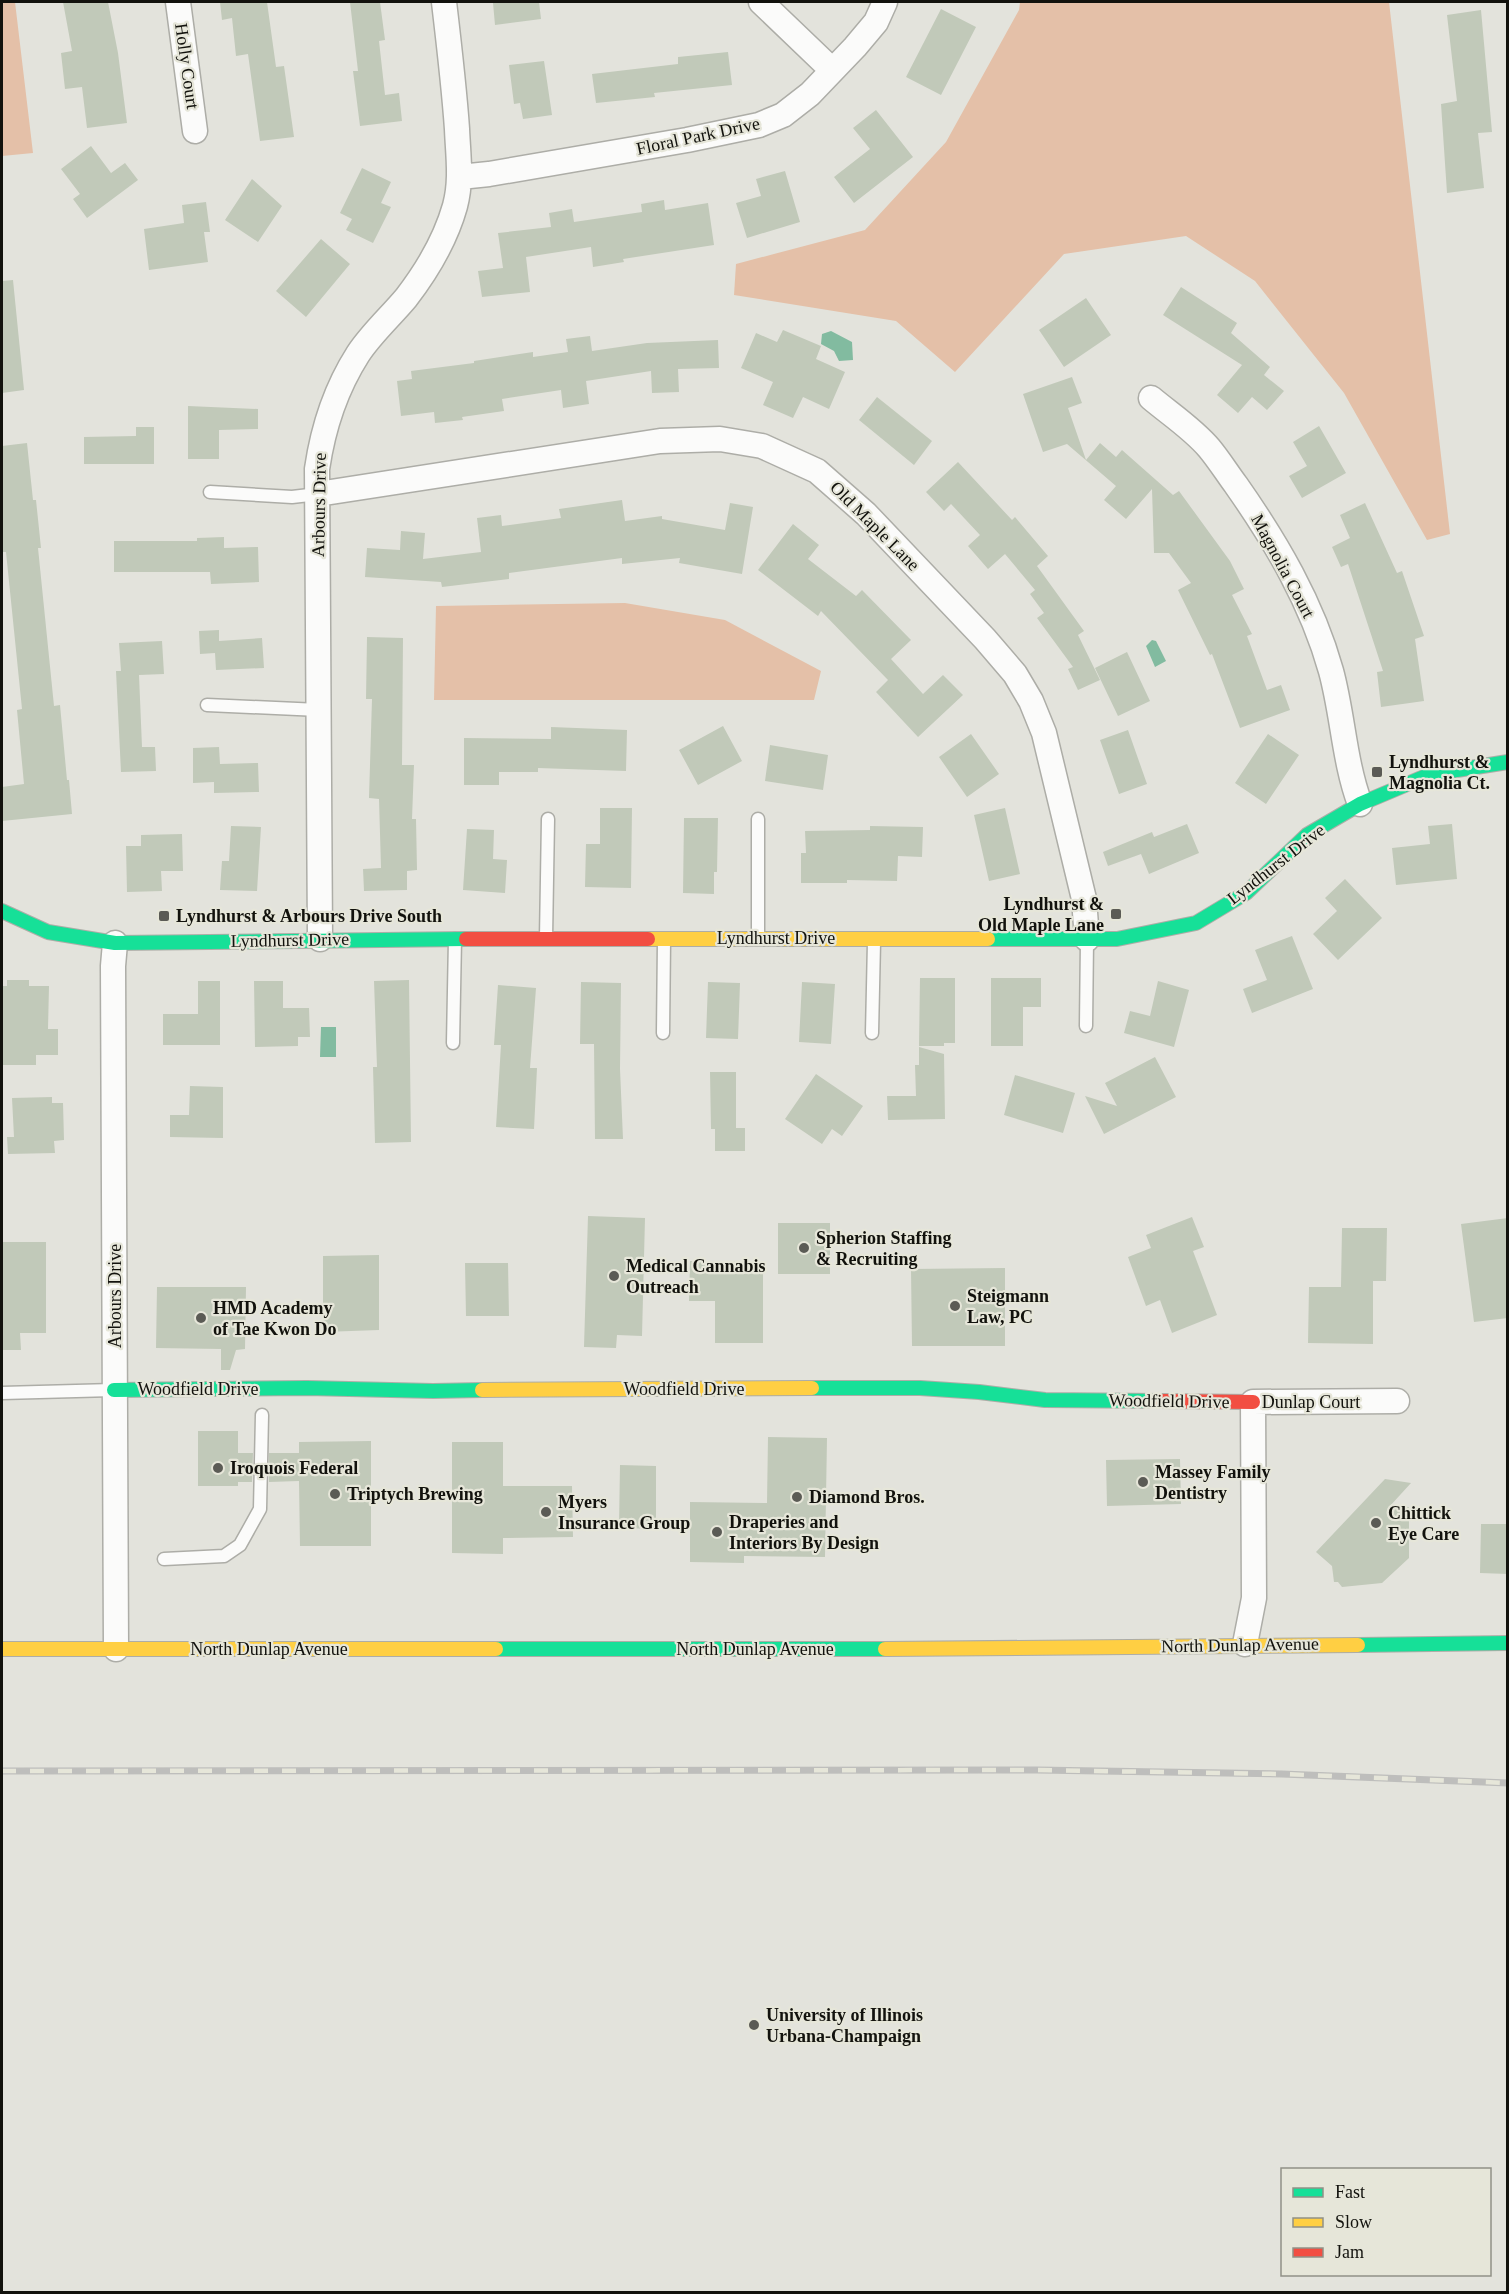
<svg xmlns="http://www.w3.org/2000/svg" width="1509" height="2294" viewBox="0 0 1509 2294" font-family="'Times New Roman',serif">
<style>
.green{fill:#e4c0a8}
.water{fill:#82bba0}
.building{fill:#c1c9b9}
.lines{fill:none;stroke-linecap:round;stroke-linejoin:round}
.lane-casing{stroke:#adada7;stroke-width:15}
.street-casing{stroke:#adada7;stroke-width:27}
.fast-casing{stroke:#adada7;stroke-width:16}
.slow-casing{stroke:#adada7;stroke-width:16}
.jam-casing{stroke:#adada7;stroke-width:16}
.lane{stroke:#fbfbfa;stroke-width:12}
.street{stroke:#fbfbfa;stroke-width:24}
.fast{stroke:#16e098;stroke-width:14}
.slow{stroke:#ffcf43;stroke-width:14}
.jam{stroke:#f24e42;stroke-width:14}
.rail-casing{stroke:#bebebc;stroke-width:7}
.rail{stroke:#e6e6d9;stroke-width:4.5;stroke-dasharray:14;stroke-linecap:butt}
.poi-dot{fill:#5b5b55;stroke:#e6e6d9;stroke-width:2}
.labels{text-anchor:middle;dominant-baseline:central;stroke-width:4.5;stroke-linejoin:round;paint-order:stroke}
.street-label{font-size:18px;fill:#12120d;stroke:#e6e6d9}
.poi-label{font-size:18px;font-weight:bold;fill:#12120d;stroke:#e6e6d9;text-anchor:start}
</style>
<rect width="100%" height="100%" fill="#e3e3dc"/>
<path class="green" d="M 2,2 L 15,2 L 33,153 L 2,156 Z
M 1020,2 L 1389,2 L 1450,534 L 1427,540 L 1344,393 L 1255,281 L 1186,236 L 1064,254 L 955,372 L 896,321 L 734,295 L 736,264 L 865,230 L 946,142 L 1019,10 Z
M 625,603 L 725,620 L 821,671 L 814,700 L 434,700 L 436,606 Z"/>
<path class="water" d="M 831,331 L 852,342 L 853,360 L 839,361 L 834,351 L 821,344 L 822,334 Z
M 1152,640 L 1156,641 L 1166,661 L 1155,667 L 1146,646 Z
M 321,1027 L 336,1027 L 336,1057 L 320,1057 Z"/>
<path class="building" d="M 63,2 L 108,2 L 118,53 L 127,123 L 87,128 L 82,87 L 65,89 L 61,53 L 72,51 Z
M 220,2 L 267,2 L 276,67 L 284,66 L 294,137 L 260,141 L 248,54 L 236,56 L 232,18 L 222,20 Z
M 350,2 L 380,2 L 385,40 L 379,41 L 385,95 L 399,93 L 402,121 L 360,126 L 353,71 L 358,71 Z
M 503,2 L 539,2 L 541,19 L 495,25 L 493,3 Z
M 941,9 L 976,27 L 941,95 L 906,77 Z
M 1481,10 L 1492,132 L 1478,133 L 1484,188 L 1447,193 L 1441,104 L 1457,101 L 1447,15 Z
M 728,52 L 732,85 L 654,93 L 655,97 L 596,103 L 592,74 L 678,64 L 678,57 Z
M 544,61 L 552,115 L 523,119 L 520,103 L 514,104 L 509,65 Z
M 876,110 L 913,157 L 854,203 L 834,177 L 870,149 L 853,128 Z
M 91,146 L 111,173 L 125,163 L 138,180 L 87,218 L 73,199 L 80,194 L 61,169 Z
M 362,168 L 391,182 L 381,203 L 391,207 L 373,243 L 346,230 L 352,219 L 340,213 Z
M 785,171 L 800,222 L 747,238 L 736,203 L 761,196 L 756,179 Z
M 252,179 L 282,206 L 258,242 L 225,220 Z
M 664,200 L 665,210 L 708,203 L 714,245 L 623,259 L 624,262 L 593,267 L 591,247 L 526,257 L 530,292 L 482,297 L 478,271 L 503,268 L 498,233 L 551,227 L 549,213 L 572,209 L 574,222 L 642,212 L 641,204 Z
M 206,202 L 210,232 L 204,232 L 208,262 L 149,270 L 144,229 L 184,223 L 182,205 Z
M 321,239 L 350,264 L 306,317 L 276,291 Z
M 13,280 L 24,390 L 2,393 L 2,281 Z
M 1181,287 L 1237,323 L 1231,333 L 1270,367 L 1264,375 L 1284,391 L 1267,410 L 1252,397 L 1238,413 L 1217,395 L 1242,365 L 1163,315 Z
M 1086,298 L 1111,335 L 1064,367 L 1039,330 Z
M 783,330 L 821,346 L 816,359 L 845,372 L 829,409 L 803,397 L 793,418 L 763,405 L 773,382 L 741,368 L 756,333 L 777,342 Z
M 590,336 L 592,351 L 647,343 L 718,340 L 719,368 L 678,369 L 679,392 L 652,393 L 651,371 L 586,381 L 589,404 L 563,408 L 561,390 L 502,399 L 504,411 L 462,417 L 463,420 L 435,423 L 434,412 L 401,416 L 397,381 L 412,379 L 411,371 L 474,363 L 474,361 L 533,352 L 533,357 L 568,352 L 566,339 Z
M 1072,377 L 1082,403 L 1068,408 L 1086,460 L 1100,443 L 1116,457 L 1122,450 L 1173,495 L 1179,491 L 1230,561 L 1244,589 L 1232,595 L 1252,634 L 1247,636 L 1267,690 L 1281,685 L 1290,710 L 1240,728 L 1212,654 L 1210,655 L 1178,590 L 1191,583 L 1169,553 L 1154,553 L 1152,489 L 1126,519 L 1104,500 L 1116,486 L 1067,444 L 1043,452 L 1023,394 Z
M 877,397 L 932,441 L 914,465 L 859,420 Z
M 188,406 L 258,409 L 258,429 L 219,430 L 219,459 L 188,459 Z
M 1319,426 L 1346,473 L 1302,498 L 1289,476 L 1307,466 L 1293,442 Z
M 136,427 L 154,427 L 154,464 L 84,464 L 84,437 L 136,436 Z
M 27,443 L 33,500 L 36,500 L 41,548 L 38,548 L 54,706 L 60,705 L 67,780 L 69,780 L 72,814 L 2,821 L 2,787 L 24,784 L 17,710 L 22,709 L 6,552 L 2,552 L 2,446 Z
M 958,462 L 1012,520 L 1015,517 L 1048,556 L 1037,566 L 1084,631 L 1078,635 L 1100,680 L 1078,690 L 1068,669 L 1073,667 L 1037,618 L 1044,613 L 1030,594 L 1035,590 L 1005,554 L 988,569 L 968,546 L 980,535 L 951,504 L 944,511 L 926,492 Z
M 622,500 L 625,521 L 662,516 L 662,519 L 725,530 L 730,503 L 753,507 L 742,574 L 679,563 L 680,558 L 622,564 L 622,558 L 509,573 L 509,579 L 442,587 L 441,582 L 365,577 L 367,548 L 400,550 L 401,531 L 425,533 L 423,559 L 481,552 L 477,518 L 501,515 L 502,526 L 561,518 L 559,509 Z
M 1365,503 L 1397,573 L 1402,571 L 1424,636 L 1415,639 L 1424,701 L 1381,707 L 1377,672 L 1383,671 L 1348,564 L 1341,567 L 1332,547 L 1350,538 L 1340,515 Z
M 793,524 L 819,545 L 808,559 L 856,596 L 862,590 L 911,640 L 891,659 L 923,694 L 943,675 L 963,695 L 918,737 L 876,692 L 888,680 L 821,611 L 818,616 L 758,570 Z
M 224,537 L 224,548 L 258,547 L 259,582 L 211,584 L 210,572 L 114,572 L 114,541 L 197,541 L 197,538 Z
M 219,630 L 219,641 L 262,638 L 264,668 L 216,670 L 215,653 L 200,654 L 199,631 Z
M 367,637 L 403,638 L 402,765 L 414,765 L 412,819 L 416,819 L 417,870 L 407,871 L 407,890 L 364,891 L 363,869 L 381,868 L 379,799 L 369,798 L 372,699 L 366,699 Z
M 162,641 L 164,674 L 139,675 L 142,747 L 155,747 L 156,771 L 121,772 L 116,671 L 121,671 L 119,643 Z
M 1127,652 L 1150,701 L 1118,716 L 1095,668 Z
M 723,726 L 742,761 L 698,785 L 679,750 Z
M 551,727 L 627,730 L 626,771 L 538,768 L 538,772 L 499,772 L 499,785 L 464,785 L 464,738 L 551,739 Z
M 1128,730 L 1147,784 L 1119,794 L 1100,740 Z
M 971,734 L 999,774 L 967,797 L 939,757 Z
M 1268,734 L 1299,755 L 1266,804 L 1235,783 Z
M 770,745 L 828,755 L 823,790 L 765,781 Z
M 219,747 L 220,764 L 258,763 L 259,792 L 214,793 L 214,782 L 193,783 L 193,748 Z
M 600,808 L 632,808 L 631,888 L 585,887 L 586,844 L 600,844 Z
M 1005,808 L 1020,874 L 989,881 L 974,815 Z
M 684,818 L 718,818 L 717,872 L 714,872 L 714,894 L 683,893 Z
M 1187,824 L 1199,853 L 1149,874 L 1141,854 L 1108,866 L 1103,852 L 1152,832 L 1154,837 Z
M 1452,824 L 1457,879 L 1396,885 L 1392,848 L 1430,844 L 1428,826 Z
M 231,826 L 261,827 L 257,891 L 220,890 L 222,861 L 229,861 Z
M 870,826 L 923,827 L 922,857 L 898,856 L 897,881 L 847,880 L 847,883 L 801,883 L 801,853 L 806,853 L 805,831 L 870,830 Z
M 467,829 L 494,830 L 493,859 L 507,860 L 505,893 L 463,890 Z
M 182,834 L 183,871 L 161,871 L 162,891 L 127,892 L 126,846 L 141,846 L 141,835 Z
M 1345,879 L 1382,918 L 1338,960 L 1313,934 L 1337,911 L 1325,898 Z
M 1292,936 L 1313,989 L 1252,1013 L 1243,989 L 1267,980 L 1255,950 Z
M 920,978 L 955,978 L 955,1043 L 944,1043 L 944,1046 L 919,1046 Z
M 991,978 L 1041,978 L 1041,1007 L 1023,1007 L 1023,1046 L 991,1046 Z
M 7,980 L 29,980 L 29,986 L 49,986 L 48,1029 L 58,1029 L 58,1055 L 36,1055 L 36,1065 L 2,1065 L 2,986 L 7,986 Z
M 409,980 L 411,1142 L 375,1143 L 373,1067 L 377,1067 L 374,981 Z
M 198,981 L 220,981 L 220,1045 L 163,1045 L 163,1014 L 198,1014 Z
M 254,981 L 283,981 L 283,1008 L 309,1008 L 310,1037 L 298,1037 L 298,1046 L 255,1047 Z
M 1158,981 L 1189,990 L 1174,1047 L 1124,1033 L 1130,1011 L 1150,1016 Z
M 581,982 L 621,983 L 620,1069 L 623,1139 L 595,1139 L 594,1044 L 580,1044 Z
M 708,982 L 740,983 L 738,1039 L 706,1038 Z
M 802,982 L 835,984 L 831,1044 L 799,1042 Z
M 498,985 L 536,988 L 530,1068 L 537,1068 L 534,1129 L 496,1127 L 501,1045 L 494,1045 Z
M 919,1047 L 944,1054 L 945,1119 L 888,1120 L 887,1096 L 916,1096 L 915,1065 L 919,1065 Z
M 1155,1057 L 1176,1097 L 1104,1134 L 1085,1096 L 1117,1106 L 1105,1083 Z
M 710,1072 L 736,1072 L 736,1128 L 745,1128 L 745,1151 L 715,1151 L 715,1129 L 711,1129 Z
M 816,1074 L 863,1106 L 842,1136 L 832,1129 L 822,1144 L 785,1119 Z
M 1015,1075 L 1075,1093 L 1063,1133 L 1004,1115 Z
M 190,1086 L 223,1087 L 223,1138 L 170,1137 L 170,1115 L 189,1115 Z
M 52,1097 L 52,1103 L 63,1103 L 64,1140 L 54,1141 L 55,1153 L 8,1154 L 7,1137 L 14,1137 L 12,1098 Z
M 588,1216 L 645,1218 L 642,1336 L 617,1335 L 616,1348 L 584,1347 Z
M 1192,1217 L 1204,1247 L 1193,1251 L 1217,1315 L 1172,1333 L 1160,1300 L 1146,1306 L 1128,1257 L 1151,1248 L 1146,1235 Z
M 1508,1218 L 1508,1318 L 1474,1322 L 1461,1224 Z
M 778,1223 L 830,1223 L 830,1274 L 778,1274 Z
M 1342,1228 L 1387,1228 L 1386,1281 L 1373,1281 L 1373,1344 L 1308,1343 L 1309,1287 L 1341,1287 Z
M 2,1242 L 46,1242 L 46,1333 L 20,1333 L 21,1350 L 2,1350 Z
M 379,1255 L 379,1330 L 323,1332 L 323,1256 Z
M 690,1261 L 763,1262 L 763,1343 L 715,1343 L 715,1301 L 689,1301 Z
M 465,1263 L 508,1263 L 509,1316 L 466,1316 Z
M 1005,1268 L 1005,1346 L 912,1346 L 911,1269 Z
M 157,1287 L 246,1287 L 245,1349 L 236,1350 L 230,1370 L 221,1370 L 221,1349 L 156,1348 Z
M 198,1431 L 238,1431 L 238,1453 L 253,1453 L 252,1482 L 238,1482 L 238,1486 L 198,1486 Z
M 768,1437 L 827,1438 L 825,1557 L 744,1556 L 744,1563 L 690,1562 L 690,1502 L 767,1503 Z
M 371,1441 L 371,1546 L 300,1546 L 299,1481 L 269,1482 L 269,1453 L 299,1453 L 299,1442 Z
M 452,1442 L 503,1442 L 503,1486 L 572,1486 L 573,1537 L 503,1538 L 503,1554 L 452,1553 Z
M 1180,1459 L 1181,1504 L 1107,1506 L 1106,1460 Z
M 620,1465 L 656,1466 L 656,1529 L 619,1528 Z
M 1385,1479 L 1411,1483 L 1390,1506 L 1409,1507 L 1409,1558 L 1382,1583 L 1342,1587 L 1338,1582 L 1334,1582 L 1332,1566 L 1316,1552 Z
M 1481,1524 L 1508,1524 L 1508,1574 L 1480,1573 Z"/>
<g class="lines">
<defs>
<path id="lane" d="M 210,492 L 292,497 L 318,494
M 207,705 L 319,710
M 758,937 L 758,819
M 546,938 L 548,819
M 1086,1026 L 1087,940
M 663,1033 L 664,941
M 872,1033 L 874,942
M 453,1043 L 455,939
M 2,1393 L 113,1390
M 164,1559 L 224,1556 L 240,1545 L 260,1509 L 262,1415"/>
<path id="street" d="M 178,2 L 195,131
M 761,2 L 832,70
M 460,177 L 489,174 L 687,140 L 759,125 L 783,115 L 810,94 L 855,47 L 876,22 L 885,2
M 1151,398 C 1170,414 1193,429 1209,448 C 1219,460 1227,473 1236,485 C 1276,542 1312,603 1331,671 C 1343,715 1344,761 1360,804
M 318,494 L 660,441 L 720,439 L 762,446 L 817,471 L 866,514 L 985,639 L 1015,674 L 1031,701 L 1044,733 L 1084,899 L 1087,939
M 320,939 L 317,469 C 323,428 335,390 358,354 C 371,334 390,317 406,298 C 426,272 446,238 455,206 C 462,180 458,155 457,129 C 454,86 449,44 444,2
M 115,943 L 113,966 L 116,1649
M 1245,1644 L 1254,1598 L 1253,1402 L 1397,1401"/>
<path id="fast" d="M 2,911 L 48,932 L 115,943 L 466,939
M 988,939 L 1117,939 L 1196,923 L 1246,893 L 1307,835 L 1360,804 L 1431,774 L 1508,762
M 812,1388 L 920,1388 L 979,1392 L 1045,1400 L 1160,1401
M 114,1390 L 307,1388 L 433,1391 L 482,1390
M 1358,1645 L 1508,1643
M 496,1649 L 885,1649"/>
<path id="slow" d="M 648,939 L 988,939
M 482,1390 L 812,1388
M 2,1649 L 496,1649
M 885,1649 L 1358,1645"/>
<path id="jam" d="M 466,939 L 648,939
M 1160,1401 L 1253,1402"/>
</defs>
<use href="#lane" class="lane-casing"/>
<use href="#street" class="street-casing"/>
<use href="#fast" class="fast-casing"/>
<use href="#slow" class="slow-casing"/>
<use href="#jam" class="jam-casing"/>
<use href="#lane" class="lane"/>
<use href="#street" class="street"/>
<use href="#fast" class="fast"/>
<use href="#slow" class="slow"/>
<use href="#jam" class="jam"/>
<defs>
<path id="rail" d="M 2,1771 L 1037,1770 L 1282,1774 L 1508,1783"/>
</defs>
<use href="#rail" class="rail-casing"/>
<use href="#rail" class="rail"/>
</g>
<g class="poi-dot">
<rect x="1371" y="766" width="12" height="12" rx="3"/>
<rect x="1110" y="908" width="12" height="12" rx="3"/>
<rect x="158" y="910" width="12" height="12" rx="3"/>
<circle cx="804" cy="1248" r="6"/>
<circle cx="614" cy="1276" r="6"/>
<circle cx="955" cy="1306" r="6"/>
<circle cx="201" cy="1318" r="6"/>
<circle cx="218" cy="1468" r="6"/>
<circle cx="1143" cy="1482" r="6"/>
<circle cx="335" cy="1494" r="6"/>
<circle cx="797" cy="1497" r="6"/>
<circle cx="546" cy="1512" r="6"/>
<circle cx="1376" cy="1523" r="6"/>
<circle cx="717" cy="1532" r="6"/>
<circle cx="754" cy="2025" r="6"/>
</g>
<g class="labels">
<g class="street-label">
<text transform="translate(187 66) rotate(82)">Holly Court</text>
<text transform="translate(698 136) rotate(-12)">Floral Park Drive</text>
<text transform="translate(319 505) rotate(-89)">Arbours Drive</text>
<text transform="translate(875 526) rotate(45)">Old Maple Lane</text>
<text transform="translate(1283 566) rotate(62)">Magnolia Court</text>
<text transform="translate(1276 864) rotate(-38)">Lyndhurst Drive</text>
<text x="776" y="938">Lyndhurst Drive</text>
<text transform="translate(290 940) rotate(-1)">Lyndhurst Drive</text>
<text transform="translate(115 1296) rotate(-90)">Arbours Drive</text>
<text x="198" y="1389">Woodfield Drive</text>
<text x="684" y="1389">Woodfield Drive</text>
<text transform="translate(1169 1401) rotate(1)">Woodfield Drive</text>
<text x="1311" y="1402">Dunlap Court</text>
<text transform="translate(1240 1645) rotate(-1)">North Dunlap Avenue</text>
<text x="269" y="1649">North Dunlap Avenue</text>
<text x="755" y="1649">North Dunlap Avenue</text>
</g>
<g class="poi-label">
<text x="1389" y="762">Lyndhurst &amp;<tspan x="1389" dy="21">Magnolia Ct.</tspan></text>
<text x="1104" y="904" text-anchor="end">Lyndhurst &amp;<tspan x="1104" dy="21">Old Maple Lane</tspan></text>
<text x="176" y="916">Lyndhurst &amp; Arbours Drive South</text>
<text x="816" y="1238">Spherion Staffing<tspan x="816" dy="21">&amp; Recruiting</tspan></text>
<text x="626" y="1266">Medical Cannabis<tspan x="626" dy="21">Outreach</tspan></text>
<text x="967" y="1296">Steigmann<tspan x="967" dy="21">Law, PC</tspan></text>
<text x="213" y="1308">HMD Academy<tspan x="213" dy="21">of Tae Kwon Do</tspan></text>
<text x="230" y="1468">Iroquois Federal</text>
<text x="1155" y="1472">Massey Family<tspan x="1155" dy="21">Dentistry</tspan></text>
<text x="347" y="1494">Triptych Brewing</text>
<text x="809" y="1497">Diamond Bros.</text>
<text x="558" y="1502">Myers<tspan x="558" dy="21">Insurance Group</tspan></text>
<text x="1388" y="1513">Chittick<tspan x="1388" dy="21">Eye Care</tspan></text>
<text x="729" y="1522">Draperies and<tspan x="729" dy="21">Interiors By Design</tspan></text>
<text x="766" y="2015">University of Illinois<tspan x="766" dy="21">Urbana-Champaign</tspan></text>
</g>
</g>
<rect width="1509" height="2294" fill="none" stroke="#12120d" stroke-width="6"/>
<rect x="1281" y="2168" width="210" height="108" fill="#e6e6d9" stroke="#919187" stroke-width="1.5"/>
<rect x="1293" y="2188" width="30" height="9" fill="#16e098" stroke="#919187" stroke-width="1.5"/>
<text x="1335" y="2198" font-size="18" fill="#12120d">Fast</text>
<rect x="1293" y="2218" width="30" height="9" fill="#ffcf43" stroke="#919187" stroke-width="1.5"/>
<text x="1335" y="2228" font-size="18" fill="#12120d">Slow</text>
<rect x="1293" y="2248" width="30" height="9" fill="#f24e42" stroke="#919187" stroke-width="1.5"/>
<text x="1335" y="2258" font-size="18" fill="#12120d">Jam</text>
</svg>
